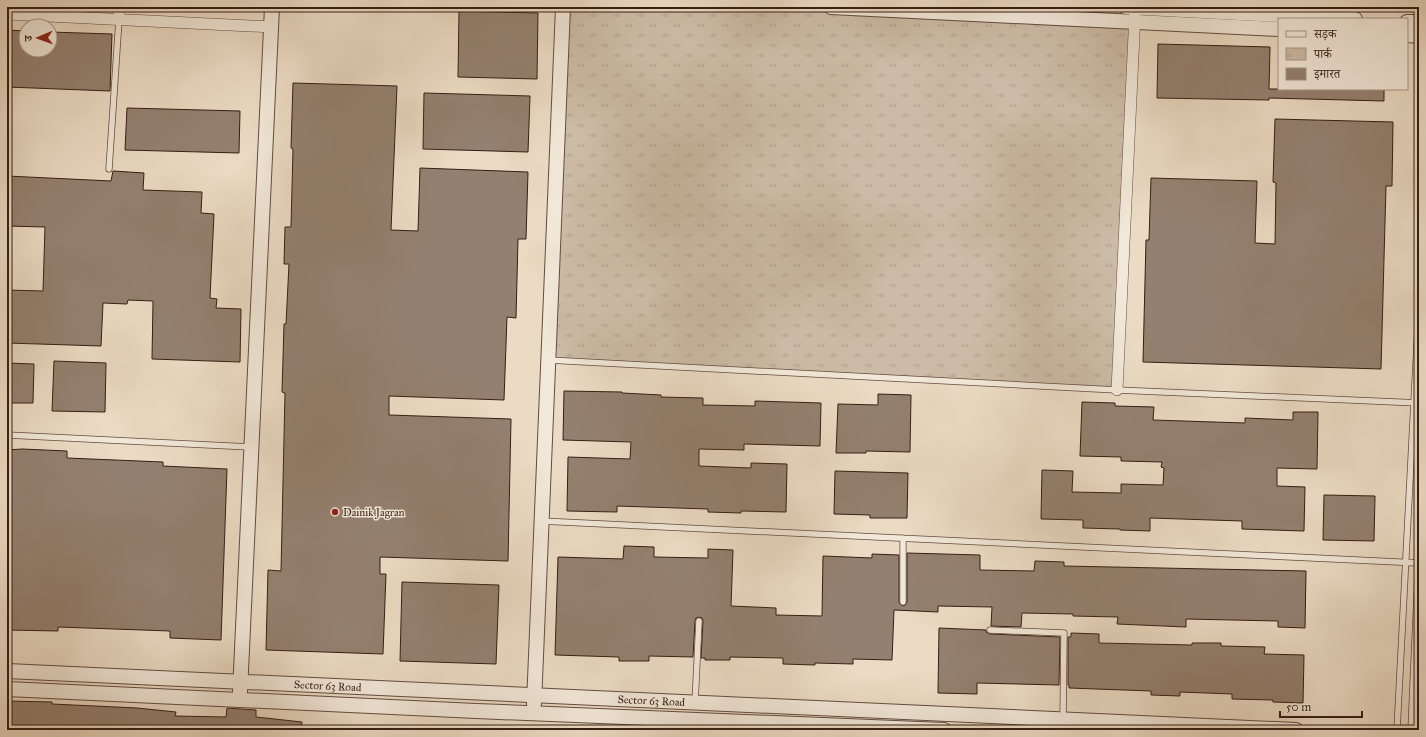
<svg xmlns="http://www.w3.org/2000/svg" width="1426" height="737" viewBox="0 0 1426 737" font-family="'IM FELL Great Primer','Noto Serif Devanagari',serif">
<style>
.park{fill:url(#park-tufts);stroke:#816c5d}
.building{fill:#948070;stroke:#361d14}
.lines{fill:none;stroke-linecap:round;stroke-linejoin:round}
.service-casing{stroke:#634c40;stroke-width:7}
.minor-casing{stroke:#634c40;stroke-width:12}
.tertiary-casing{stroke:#634c40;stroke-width:16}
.service{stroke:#f2e8d9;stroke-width:5.5}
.minor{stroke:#f2e8d9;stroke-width:11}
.tertiary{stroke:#f2e8d9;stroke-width:14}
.poi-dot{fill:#8f2418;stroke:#f2e8d9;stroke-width:1.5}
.labels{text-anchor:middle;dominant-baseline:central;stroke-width:3;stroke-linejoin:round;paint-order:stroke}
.poi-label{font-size:11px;fill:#361d14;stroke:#f2e8d9;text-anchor:start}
.street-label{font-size:11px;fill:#361d14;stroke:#f2e8d9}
</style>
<defs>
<pattern id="park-tufts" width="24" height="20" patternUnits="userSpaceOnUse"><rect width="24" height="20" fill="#ccbba6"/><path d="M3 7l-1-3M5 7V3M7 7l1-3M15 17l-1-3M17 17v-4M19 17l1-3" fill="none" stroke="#b0a08e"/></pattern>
</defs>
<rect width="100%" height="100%" fill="#ebdbc4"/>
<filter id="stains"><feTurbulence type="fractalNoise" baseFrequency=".005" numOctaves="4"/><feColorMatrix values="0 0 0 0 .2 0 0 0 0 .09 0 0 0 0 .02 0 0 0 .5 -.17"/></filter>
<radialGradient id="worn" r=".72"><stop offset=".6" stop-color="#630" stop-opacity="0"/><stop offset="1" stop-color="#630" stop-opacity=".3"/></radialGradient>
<path class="park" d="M 563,7 L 943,7 L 1134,22 L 1117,390 L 548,360 Z"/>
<path class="building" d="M 459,11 L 538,13 L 537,79 L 458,77 Z
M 7,30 L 26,31 L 26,50 L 50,50 L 50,32 L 112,34 L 110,91 L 7,87 Z
M 1158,44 L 1270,47 L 1269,89 L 1384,89 L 1384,101 L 1269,98 L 1269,100 L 1157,98 Z
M 293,83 L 397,86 L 391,230 L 418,231 L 420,168 L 528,172 L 526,239 L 518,239 L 516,318 L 507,317 L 504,400 L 389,396 L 389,415 L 511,419 L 508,561 L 380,557 L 380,574 L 386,574 L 383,654 L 266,650 L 268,570 L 281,571 L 285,393 L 282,392 L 284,324 L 286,324 L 289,264 L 284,264 L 285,227 L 291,227 L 293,149 L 291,148 Z
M 424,93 L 530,96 L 528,152 L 423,149 Z
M 127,108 L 240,111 L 239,153 L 125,150 Z
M 1275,119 L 1393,122 L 1392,186 L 1386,186 L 1381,369 L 1143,362 L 1146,240 L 1149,240 L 1151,178 L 1257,181 L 1255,243 L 1275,244 L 1276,183 L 1273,182 Z
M 113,171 L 144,173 L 143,190 L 202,192 L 201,213 L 214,214 L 210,298 L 217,299 L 216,308 L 241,309 L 240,362 L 152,359 L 153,301 L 128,300 L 127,304 L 103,303 L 101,346 L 7,343 L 7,290 L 43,291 L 45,227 L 7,226 L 7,176 L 111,181 Z
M 54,361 L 106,363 L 105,412 L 52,411 Z
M 7,363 L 34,364 L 33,403 L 7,403 Z
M 564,391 L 622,392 L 622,393 L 661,395 L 661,397 L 703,398 L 703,405 L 755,406 L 755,401 L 821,403 L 820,446 L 744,444 L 744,450 L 699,449 L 699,466 L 751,468 L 751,463 L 787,464 L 786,512 L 741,511 L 741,513 L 708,512 L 708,509 L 617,506 L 617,512 L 567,511 L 568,457 L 630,459 L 631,442 L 563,440 Z
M 878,394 L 911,395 L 910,452 L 866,451 L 866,453 L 836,453 L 838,404 L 878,405 Z
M 1082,402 L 1115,403 L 1115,406 L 1154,407 L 1153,420 L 1245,423 L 1245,418 L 1293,420 L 1293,412 L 1318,412 L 1317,469 L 1277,468 L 1277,486 L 1305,487 L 1304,531 L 1242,529 L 1242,521 L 1150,518 L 1150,531 L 1120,530 L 1120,529 L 1083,528 L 1083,520 L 1041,519 L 1042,470 L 1073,471 L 1072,492 L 1121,493 L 1121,484 L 1163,485 L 1164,468 L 1161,467 L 1162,462 L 1121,461 L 1121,457 L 1080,456 Z
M 22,449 L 67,451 L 67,458 L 163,462 L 163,466 L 227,469 L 221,640 L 170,638 L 170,631 L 58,627 L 58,631 L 7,630 L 7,450 Z
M 835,471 L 908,473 L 907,518 L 870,518 L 870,515 L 834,514 Z
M 1324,495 L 1375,496 L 1374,541 L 1323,540 Z
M 624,546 L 654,547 L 654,557 L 708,558 L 708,549 L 733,550 L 731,606 L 776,608 L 776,615 L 822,616 L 823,556 L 872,558 L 872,554 L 899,555 L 899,602 L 900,604 L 903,606 L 905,605 L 907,602 L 907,553 L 980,555 L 980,570 L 1034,571 L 1035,561 L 1064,562 L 1064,566 L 1306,571 L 1305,628 L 1278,627 L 1278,621 L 1186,619 L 1186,627 L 1117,624 L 1118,617 L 1073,616 L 1073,614 L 1022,613 L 1021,627 L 991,626 L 992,607 L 938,606 L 938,612 L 894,610 L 892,660 L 853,659 L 853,664 L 815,663 L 815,665 L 783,664 L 783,658 L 730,657 L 730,660 L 705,660 L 705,658 L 701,658 L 703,621 L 702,618 L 699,617 L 696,618 L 695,621 L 693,657 L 649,656 L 649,661 L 619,661 L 619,657 L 555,655 L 558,557 L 623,559 Z
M 402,582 L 499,585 L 496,664 L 400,661 Z
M 939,628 L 986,630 L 986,632 L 990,634 L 1060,637 L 1059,685 L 977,683 L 977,694 L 938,693 Z
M 1071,633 L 1099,634 L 1099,643 L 1192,645 L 1192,643 L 1221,643 L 1221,646 L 1265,647 L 1264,654 L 1304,655 L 1303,703 L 1273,702 L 1273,700 L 1232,699 L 1232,694 L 1180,692 L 1180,696 L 1151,695 L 1151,691 L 1069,688 L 1069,685 L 1068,685 L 1068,637 L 1071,637 Z
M 7,701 L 52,702 L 52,704 L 137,708 L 176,712 L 175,716 L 226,717 L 227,708 L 256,710 L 256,717 L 302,722 L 301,730 L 7,730 Z"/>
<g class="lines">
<defs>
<path id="service" d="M 109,169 L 119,19
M 548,360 L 1117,390 L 1419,403
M 7,435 L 250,447
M 541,521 L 1419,563
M 903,602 L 903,538
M 990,630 L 1064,633 L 1063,719
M 695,703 L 699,621
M 1397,730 L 1419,305
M 1411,730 L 1419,550"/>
<path id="minor" d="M 7,14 L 272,27
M 119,19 L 119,7
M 1117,390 L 1135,14"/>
<g id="tertiary">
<path d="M 831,7 L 1279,29"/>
<path d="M 1126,7 L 1355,19"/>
<path d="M 1407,22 L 1419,22"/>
<path d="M 1407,35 L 1419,36"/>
<path id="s1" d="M 7,671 L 1296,730"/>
<path d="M 7,689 L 476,711 L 944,730"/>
<path d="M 240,692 L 272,7"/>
<path d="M 534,704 L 563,7"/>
</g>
</defs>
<use href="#service" class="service-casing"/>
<use href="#minor" class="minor-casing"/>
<use href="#tertiary" class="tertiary-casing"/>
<use href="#service" class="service"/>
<use href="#minor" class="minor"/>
<use href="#tertiary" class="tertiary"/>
</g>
<circle class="poi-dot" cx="335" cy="512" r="4"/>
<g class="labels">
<g class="poi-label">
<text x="343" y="512">Dainik Jagran</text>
</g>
<g class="street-label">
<text stroke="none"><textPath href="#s1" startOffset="321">Sector 63 Road</textPath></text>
<text stroke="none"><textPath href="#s1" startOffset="645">Sector 63 Road</textPath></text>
</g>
</g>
<rect width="1426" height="737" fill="none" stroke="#ebdbc4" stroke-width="24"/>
<rect x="8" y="8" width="1410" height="721" fill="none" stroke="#361d14" stroke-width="2"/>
<rect x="12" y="12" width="1402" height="713" fill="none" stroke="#361d14"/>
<rect x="1278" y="18" width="130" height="72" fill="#f2e8d9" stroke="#a7978a"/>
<rect x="1286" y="31" width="20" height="6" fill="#f2e8d9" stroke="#a7978a"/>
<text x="1314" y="38" font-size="12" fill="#361d14">सड़क</text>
<rect x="1286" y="48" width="20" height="12" fill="url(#park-tufts)" stroke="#a7978a"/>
<text x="1314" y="58" font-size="12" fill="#361d14">पार्क</text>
<rect x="1286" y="68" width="20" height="12" fill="#948070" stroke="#a7978a"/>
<text x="1314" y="78" font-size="12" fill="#361d14">इमारत</text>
<g transform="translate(38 38) rotate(268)"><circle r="19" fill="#f2e8d9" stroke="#a7978a"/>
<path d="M0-3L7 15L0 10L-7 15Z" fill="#8f2418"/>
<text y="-6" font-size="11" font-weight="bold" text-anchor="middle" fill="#361d14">उ</text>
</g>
<path d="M1280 711v6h82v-6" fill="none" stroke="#361d14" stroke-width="2"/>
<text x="1286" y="711" font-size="12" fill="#361d14" stroke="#f2e8d9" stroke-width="3" paint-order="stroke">50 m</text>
<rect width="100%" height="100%" filter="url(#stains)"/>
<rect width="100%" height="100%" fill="url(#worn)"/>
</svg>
